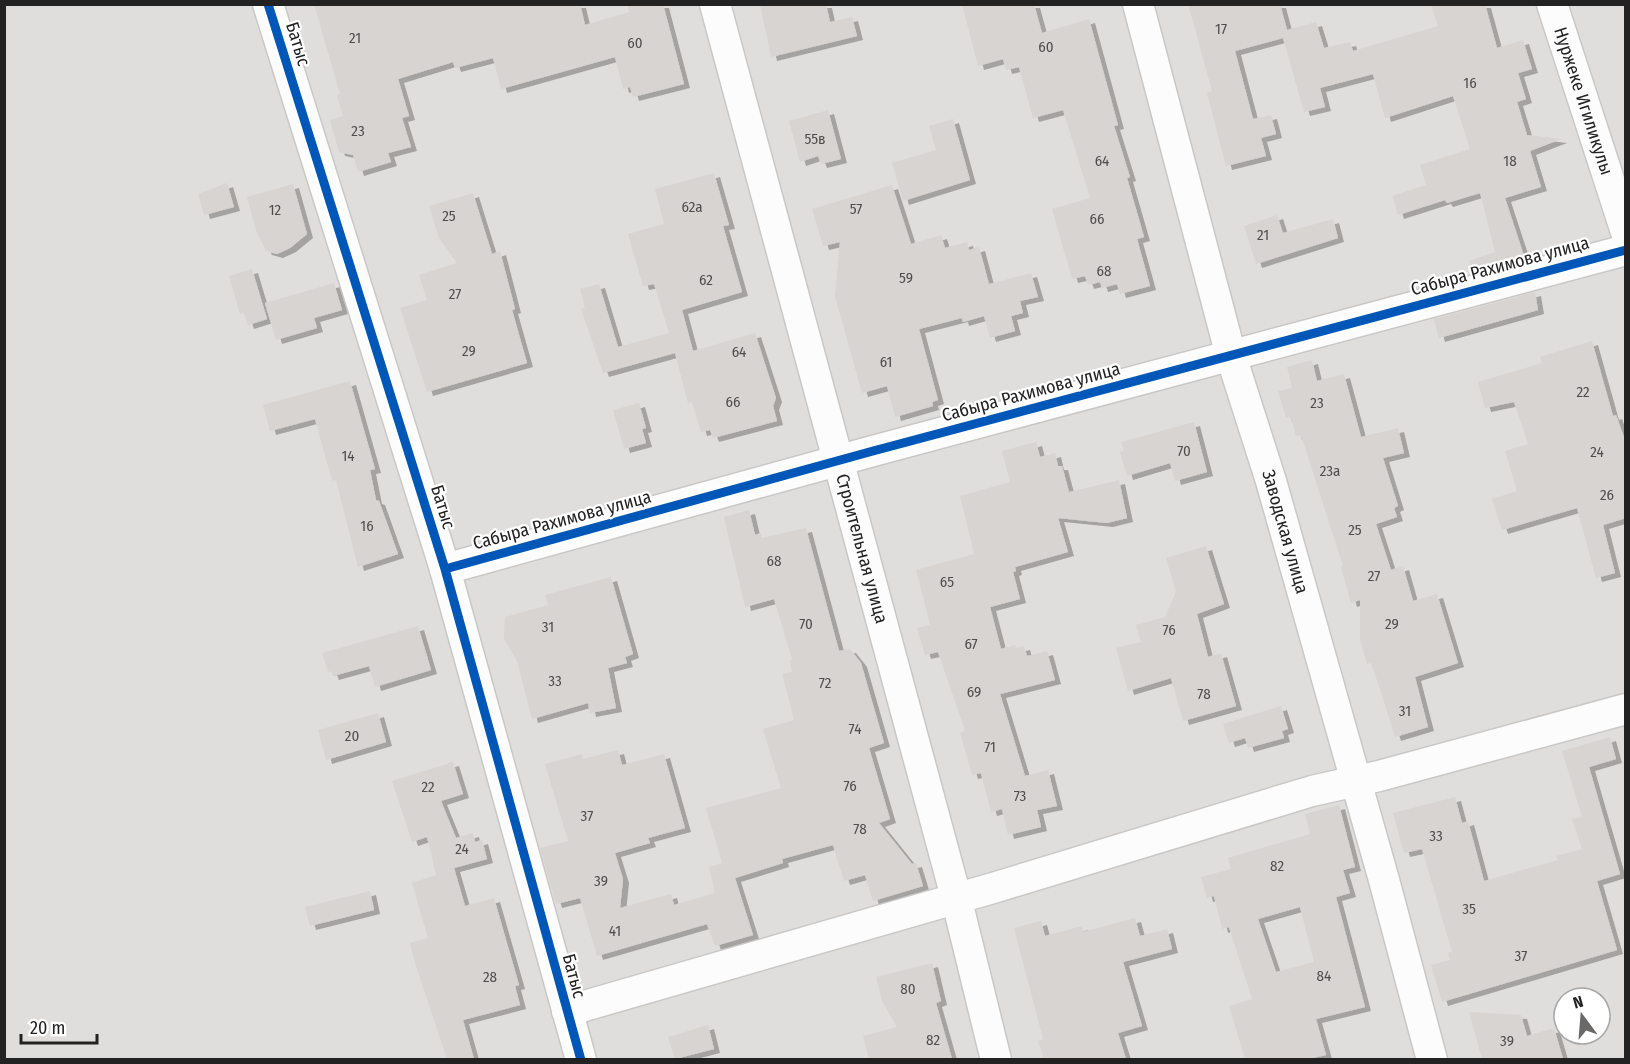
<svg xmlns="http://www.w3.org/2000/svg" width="1630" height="1064" viewBox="0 0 1630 1064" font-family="'Fira Sans Condensed',sans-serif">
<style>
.residential{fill:#dfdedc;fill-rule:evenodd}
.building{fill:#d7d4d2;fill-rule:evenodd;filter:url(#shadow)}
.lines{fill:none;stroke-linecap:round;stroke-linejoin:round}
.minor-casing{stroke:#c9c8c7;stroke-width:33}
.minor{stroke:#fdfcfc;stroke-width:30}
.cycleway-casing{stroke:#fff;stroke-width:13}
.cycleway{stroke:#0057b8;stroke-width:9}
.labels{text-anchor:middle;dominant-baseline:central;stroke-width:4.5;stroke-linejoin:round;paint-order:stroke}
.number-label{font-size:15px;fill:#4f4e4e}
.street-label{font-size:18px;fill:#222;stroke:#fff}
</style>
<defs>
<filter id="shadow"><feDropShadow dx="6" dy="4" stdDeviation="0" flood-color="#0004"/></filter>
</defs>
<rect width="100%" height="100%" fill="#f0eeeb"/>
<path class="residential" d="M 5,5 L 1625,5 L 1625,1059 L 5,1060 ZM 1564,998 L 1600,998 L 1600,1034 L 1564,1034 Z"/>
<path class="building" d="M 314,4 L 580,4 L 585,25 L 629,12 L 627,4 L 663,4 L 684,84 L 633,97 L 630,87 L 623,89 L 615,57 L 501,89 L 493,58 L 455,68 L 453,62 L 398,79 L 409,116 L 402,118 L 411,147 L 388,153 L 391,162 L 358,172 L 353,155 L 339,152 L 330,120 L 343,116 L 337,95 L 340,94 Z
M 760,4 L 826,4 L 830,22 L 852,17 L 857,36 L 771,57 Z
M 962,4 L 1034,4 L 1042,33 L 1089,19 L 1118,125 L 1114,126 L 1130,177 L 1127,178 L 1144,237 L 1137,239 L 1150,286 L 1120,294 L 1117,284 L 1102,288 L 1100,282 L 1088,285 L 1085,276 L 1072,279 L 1052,209 L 1090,198 L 1063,110 L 1033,118 L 1019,67 L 1006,70 L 1003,59 L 978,66 Z
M 1188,4 L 1280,4 L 1287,30 L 1316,22 L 1324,48 L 1350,42 L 1353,51 L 1438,26 L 1431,4 L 1485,4 L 1497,48 L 1523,40 L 1532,69 L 1518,73 L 1526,99 L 1517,102 L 1527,135 L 1561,139 L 1530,151 L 1541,187 L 1505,198 L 1525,259 L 1473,273 L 1469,261 L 1495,252 L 1480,193 L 1447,203 L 1445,200 L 1398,215 L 1392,196 L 1426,185 L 1420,165 L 1470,149 L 1453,96 L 1385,118 L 1373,74 L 1320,88 L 1325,107 L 1304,112 L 1283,38 L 1235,51 L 1253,119 L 1271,115 L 1276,134 L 1261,138 L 1266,156 L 1226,166 L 1207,93 L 1212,91 Z
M 828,110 L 841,159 L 821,164 L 818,156 L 800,162 L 789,121 Z
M 953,119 L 970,180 L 903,201 L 892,163 L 936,150 L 929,126 Z
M 714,173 L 729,225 L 723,226 L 742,292 L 682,310 L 693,351 L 755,333 L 776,398 L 773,406 L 777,421 L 713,438 L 710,430 L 701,432 L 692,402 L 688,403 L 675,353 L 603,373 L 581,309 L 585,308 L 580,289 L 599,284 L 618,347 L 669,333 L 654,284 L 643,286 L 628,234 L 664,224 L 655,189 Z
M 227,183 L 234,207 L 204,215 L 198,194 Z
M 293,184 L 307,234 L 290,248 L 277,254 L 266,251 L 257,233 L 247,197 Z
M 892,185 L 911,244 L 941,235 L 945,248 L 967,242 L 969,250 L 979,247 L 989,284 L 1031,273 L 1038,297 L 1020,301 L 1023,313 L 1011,316 L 1015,331 L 990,338 L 984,316 L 963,322 L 962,318 L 919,329 L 938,400 L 932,402 L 933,406 L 895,417 L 887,386 L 862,393 L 835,296 L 840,242 L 823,246 L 812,209 Z
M 473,193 L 492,254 L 500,251 L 515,309 L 512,310 L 527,363 L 427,392 L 400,308 L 427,300 L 419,275 L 457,263 L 439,238 L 429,206 Z
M 1277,215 L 1283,233 L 1333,219 L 1338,238 L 1256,264 L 1244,226 Z
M 252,269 L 267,319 L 248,325 L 244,313 L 240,314 L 229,276 Z
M 334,283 L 342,310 L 314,318 L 317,328 L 276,340 L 265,303 Z
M 1535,292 L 1538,310 L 1439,338 L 1434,319 Z
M 1592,341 L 1613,416 L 1616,415 L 1626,443 L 1626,518 L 1603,525 L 1615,573 L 1596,578 L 1577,508 L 1502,530 L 1492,499 L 1517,491 L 1505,451 L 1528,444 L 1514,402 L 1485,408 L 1478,382 L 1542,363 L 1540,357 Z
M 1312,360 L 1317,381 L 1344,374 L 1361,437 L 1398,428 L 1404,453 L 1383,458 L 1398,506 L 1394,508 L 1397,517 L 1376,524 L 1391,570 L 1403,566 L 1413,601 L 1437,594 L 1458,663 L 1415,677 L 1428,727 L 1395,737 L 1381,692 L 1371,663 L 1367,664 L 1360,639 L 1360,600 L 1351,603 L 1341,567 L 1343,566 L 1301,435 L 1296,436 L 1291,417 L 1286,418 L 1278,391 L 1292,388 L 1287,367 Z
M 350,381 L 375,469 L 370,470 L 376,500 L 379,501 L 398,554 L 358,567 L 336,480 L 332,481 L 315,419 L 270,431 L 263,405 Z
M 639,403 L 646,428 L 642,429 L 646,443 L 624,449 L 613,410 Z
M 1194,422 L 1207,472 L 1175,481 L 1170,463 L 1127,476 L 1120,452 L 1124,451 L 1121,442 Z
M 1036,442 L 1040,457 L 1055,453 L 1058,466 L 1062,466 L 1069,492 L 1119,480 L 1127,518 L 1107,523 L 1058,518 L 1068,552 L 1015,567 L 1016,571 L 1013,572 L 1020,599 L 990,607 L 1001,649 L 1015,645 L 1016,648 L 1024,646 L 1027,656 L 1047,651 L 1055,680 L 1000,694 L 1025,776 L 1048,770 L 1057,806 L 1037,810 L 1041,827 L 1008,835 L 1002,809 L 991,812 L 981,773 L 972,775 L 960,733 L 965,731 L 938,652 L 925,655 L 917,628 L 930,625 L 916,570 L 974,554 L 960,496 L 1010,482 L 1002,451 Z
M 749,510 L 755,535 L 761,533 L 762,538 L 806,528 L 839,651 L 850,649 L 861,663 L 884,743 L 869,748 L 890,819 L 879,823 L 912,864 L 916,863 L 923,886 L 873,901 L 865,875 L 844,881 L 833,845 L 782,859 L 783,863 L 735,878 L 753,935 L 715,946 L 707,924 L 597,956 L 580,898 L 556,904 L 540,848 L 568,841 L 545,764 L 582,754 L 583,759 L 618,750 L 622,765 L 664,754 L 685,828 L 648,838 L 650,843 L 615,853 L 623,879 L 620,908 L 671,894 L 674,905 L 715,893 L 709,867 L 722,863 L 706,808 L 781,788 L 763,729 L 794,720 L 782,674 L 792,672 L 790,660 L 792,659 L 774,599 L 745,607 L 724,517 Z
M 1206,546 L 1224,604 L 1197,614 L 1208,657 L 1221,653 L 1236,706 L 1183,721 L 1171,678 L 1128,691 L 1116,648 L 1141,642 L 1136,625 L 1165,617 L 1176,592 L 1166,558 Z
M 611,577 L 633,654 L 625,657 L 627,663 L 608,668 L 616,708 L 590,713 L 588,703 L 532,719 L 517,661 L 504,639 L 505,617 L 548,605 L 545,595 Z
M 418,626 L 431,670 L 375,687 L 369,666 L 333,676 L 331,671 L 328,672 L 322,653 Z
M 1281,706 L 1288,729 L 1282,731 L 1284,738 L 1248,748 L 1245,738 L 1229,743 L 1223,724 Z
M 378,713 L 386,742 L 326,760 L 318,730 Z
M 1610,737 L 1616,759 L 1589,767 L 1620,874 L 1597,881 L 1617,950 L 1442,1002 L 1431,965 L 1450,960 L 1448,953 L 1452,952 L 1422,849 L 1404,853 L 1393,813 L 1455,797 L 1462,823 L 1468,821 L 1484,881 L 1558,860 L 1556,856 L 1582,849 L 1572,819 L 1582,817 L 1562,751 Z
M 453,762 L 463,794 L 441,801 L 456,838 L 473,833 L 475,842 L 482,840 L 487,859 L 454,868 L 465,906 L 494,898 L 519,985 L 515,986 L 520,1005 L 463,1020 L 474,1059 L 447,1059 L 416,966 L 410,943 L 428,938 L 412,883 L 436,875 L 427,837 L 412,842 L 392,781 Z
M 1339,805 L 1355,867 L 1343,870 L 1350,893 L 1336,897 L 1365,1007 L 1316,1019 L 1326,1055 L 1308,1059 L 1245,1059 L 1229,1006 L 1252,999 L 1229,927 L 1222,929 L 1214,896 L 1207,898 L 1201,877 L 1231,869 L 1228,858 L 1310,834 L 1305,814 ZM 1300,907 L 1314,962 L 1276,972 L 1258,919 Z
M 370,891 L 374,910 L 310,926 L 305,907 Z
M 1135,918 L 1140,936 L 1167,929 L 1172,949 L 1123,962 L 1142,1026 L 1118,1033 L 1126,1059 L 1044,1059 L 1038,1041 L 1043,1039 L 1014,928 L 1041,921 L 1045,936 L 1082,926 L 1083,932 Z
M 932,963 L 941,1001 L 936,1003 L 952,1059 L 869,1059 L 863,1036 L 897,1027 L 882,1001 L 876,977 Z
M 1469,1012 L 1521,1015 L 1527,1036 L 1554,1028 L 1563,1059 L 1482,1059 Z
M 708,1025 L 714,1049 L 675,1059 L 668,1037 Z"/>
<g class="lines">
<defs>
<g id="minor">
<path d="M 268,4 L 445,569 L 581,1060"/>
<path id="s1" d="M 715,4 L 956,897 L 996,1060"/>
<path id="s2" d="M 1138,4 L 1231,356 L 1271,481 L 1384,880 L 1432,1060"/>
<path id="s3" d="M 1552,4 L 1626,232"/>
<path d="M 445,569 L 873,451 L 1626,250"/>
<path d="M 567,1011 L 993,888 L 1312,791 L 1379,776 L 1626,709"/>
</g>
</defs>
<use href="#minor" class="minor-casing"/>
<use href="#minor" class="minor"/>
<defs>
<path id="cycleway" d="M 268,4 L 445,569 L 581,1060
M 445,569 L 873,451 L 1626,250"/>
</defs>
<use href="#cycleway" class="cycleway-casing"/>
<use href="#cycleway" class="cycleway"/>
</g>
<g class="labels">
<g class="number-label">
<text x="1221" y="29">17</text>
<text x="355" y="38">21</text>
<text x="635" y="43">60</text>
<text x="1046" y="47">60</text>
<text x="1470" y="83">16</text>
<text x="358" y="131">23</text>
<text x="815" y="139">55в</text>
<text x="1102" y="161">64</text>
<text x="1510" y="161">18</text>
<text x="692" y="207">62а</text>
<text x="856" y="209">57</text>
<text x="275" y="210">12</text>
<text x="449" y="216">25</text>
<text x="1097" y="219">66</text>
<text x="1263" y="235">21</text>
<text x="1104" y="271">68</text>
<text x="906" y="278">59</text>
<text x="706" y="280">62</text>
<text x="455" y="294">27</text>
<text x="469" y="351">29</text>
<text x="739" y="352">64</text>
<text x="886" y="362">61</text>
<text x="1583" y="392">22</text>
<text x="733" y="402">66</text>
<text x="1317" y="403">23</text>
<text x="1184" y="451">70</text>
<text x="1597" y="452">24</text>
<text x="348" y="456">14</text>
<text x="1330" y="471">23а</text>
<text x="1607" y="495">26</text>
<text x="367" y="526">16</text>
<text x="1355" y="530">25</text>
<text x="774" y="561">68</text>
<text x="1374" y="576">27</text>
<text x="947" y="582">65</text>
<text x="806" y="624">70</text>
<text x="1392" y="624">29</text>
<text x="548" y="627">31</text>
<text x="1169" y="630">76</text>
<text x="971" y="644">67</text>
<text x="555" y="681">33</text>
<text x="825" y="683">72</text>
<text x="974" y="692">69</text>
<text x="1204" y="694">78</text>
<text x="1405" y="711">31</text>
<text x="855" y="729">74</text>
<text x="352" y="736">20</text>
<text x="990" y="747">71</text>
<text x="850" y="786">76</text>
<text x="428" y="787">22</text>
<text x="1020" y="796">73</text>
<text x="587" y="816">37</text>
<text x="860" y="829">78</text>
<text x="1436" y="836">33</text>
<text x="462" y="849">24</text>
<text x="1277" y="866">82</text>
<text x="601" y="881">39</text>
<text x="1469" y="909">35</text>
<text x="615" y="931">41</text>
<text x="1521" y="956">37</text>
<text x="1324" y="976">84</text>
<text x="490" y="977">28</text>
<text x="908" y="989">80</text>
<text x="933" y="1040">82</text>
<text x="1507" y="1041">39</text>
</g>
<g class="street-label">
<text transform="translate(298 44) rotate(73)">Батыс</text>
<text stroke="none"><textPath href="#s3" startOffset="102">Нуржеке Игиликулы</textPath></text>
<text transform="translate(1500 266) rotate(-15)">Сабыра Рахимова улица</text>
<text transform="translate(1031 392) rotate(-15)">Сабыра Рахимова улица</text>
<text transform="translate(443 507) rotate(73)">Батыс</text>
<text transform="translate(562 520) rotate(-15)">Сабыра Рахимова улица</text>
<text stroke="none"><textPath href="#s2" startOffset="548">Заводская улица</textPath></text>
<text stroke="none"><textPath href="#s1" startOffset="564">Строительная улица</textPath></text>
<text transform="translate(574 976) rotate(75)">Батыс</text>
</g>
</g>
<rect width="1630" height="1064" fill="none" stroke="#222222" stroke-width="12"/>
<g transform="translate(1582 1016) rotate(344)"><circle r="28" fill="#ffffff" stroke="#a7a7a7" stroke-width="1.5"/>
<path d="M0-4.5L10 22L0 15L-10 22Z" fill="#6a6968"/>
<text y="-9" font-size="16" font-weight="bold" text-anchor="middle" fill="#222222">N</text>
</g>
<path d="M21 1034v9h76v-9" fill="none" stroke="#222222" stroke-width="3"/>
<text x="30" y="1034" font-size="18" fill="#222222" stroke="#ffffff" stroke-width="4.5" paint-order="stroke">20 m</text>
</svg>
